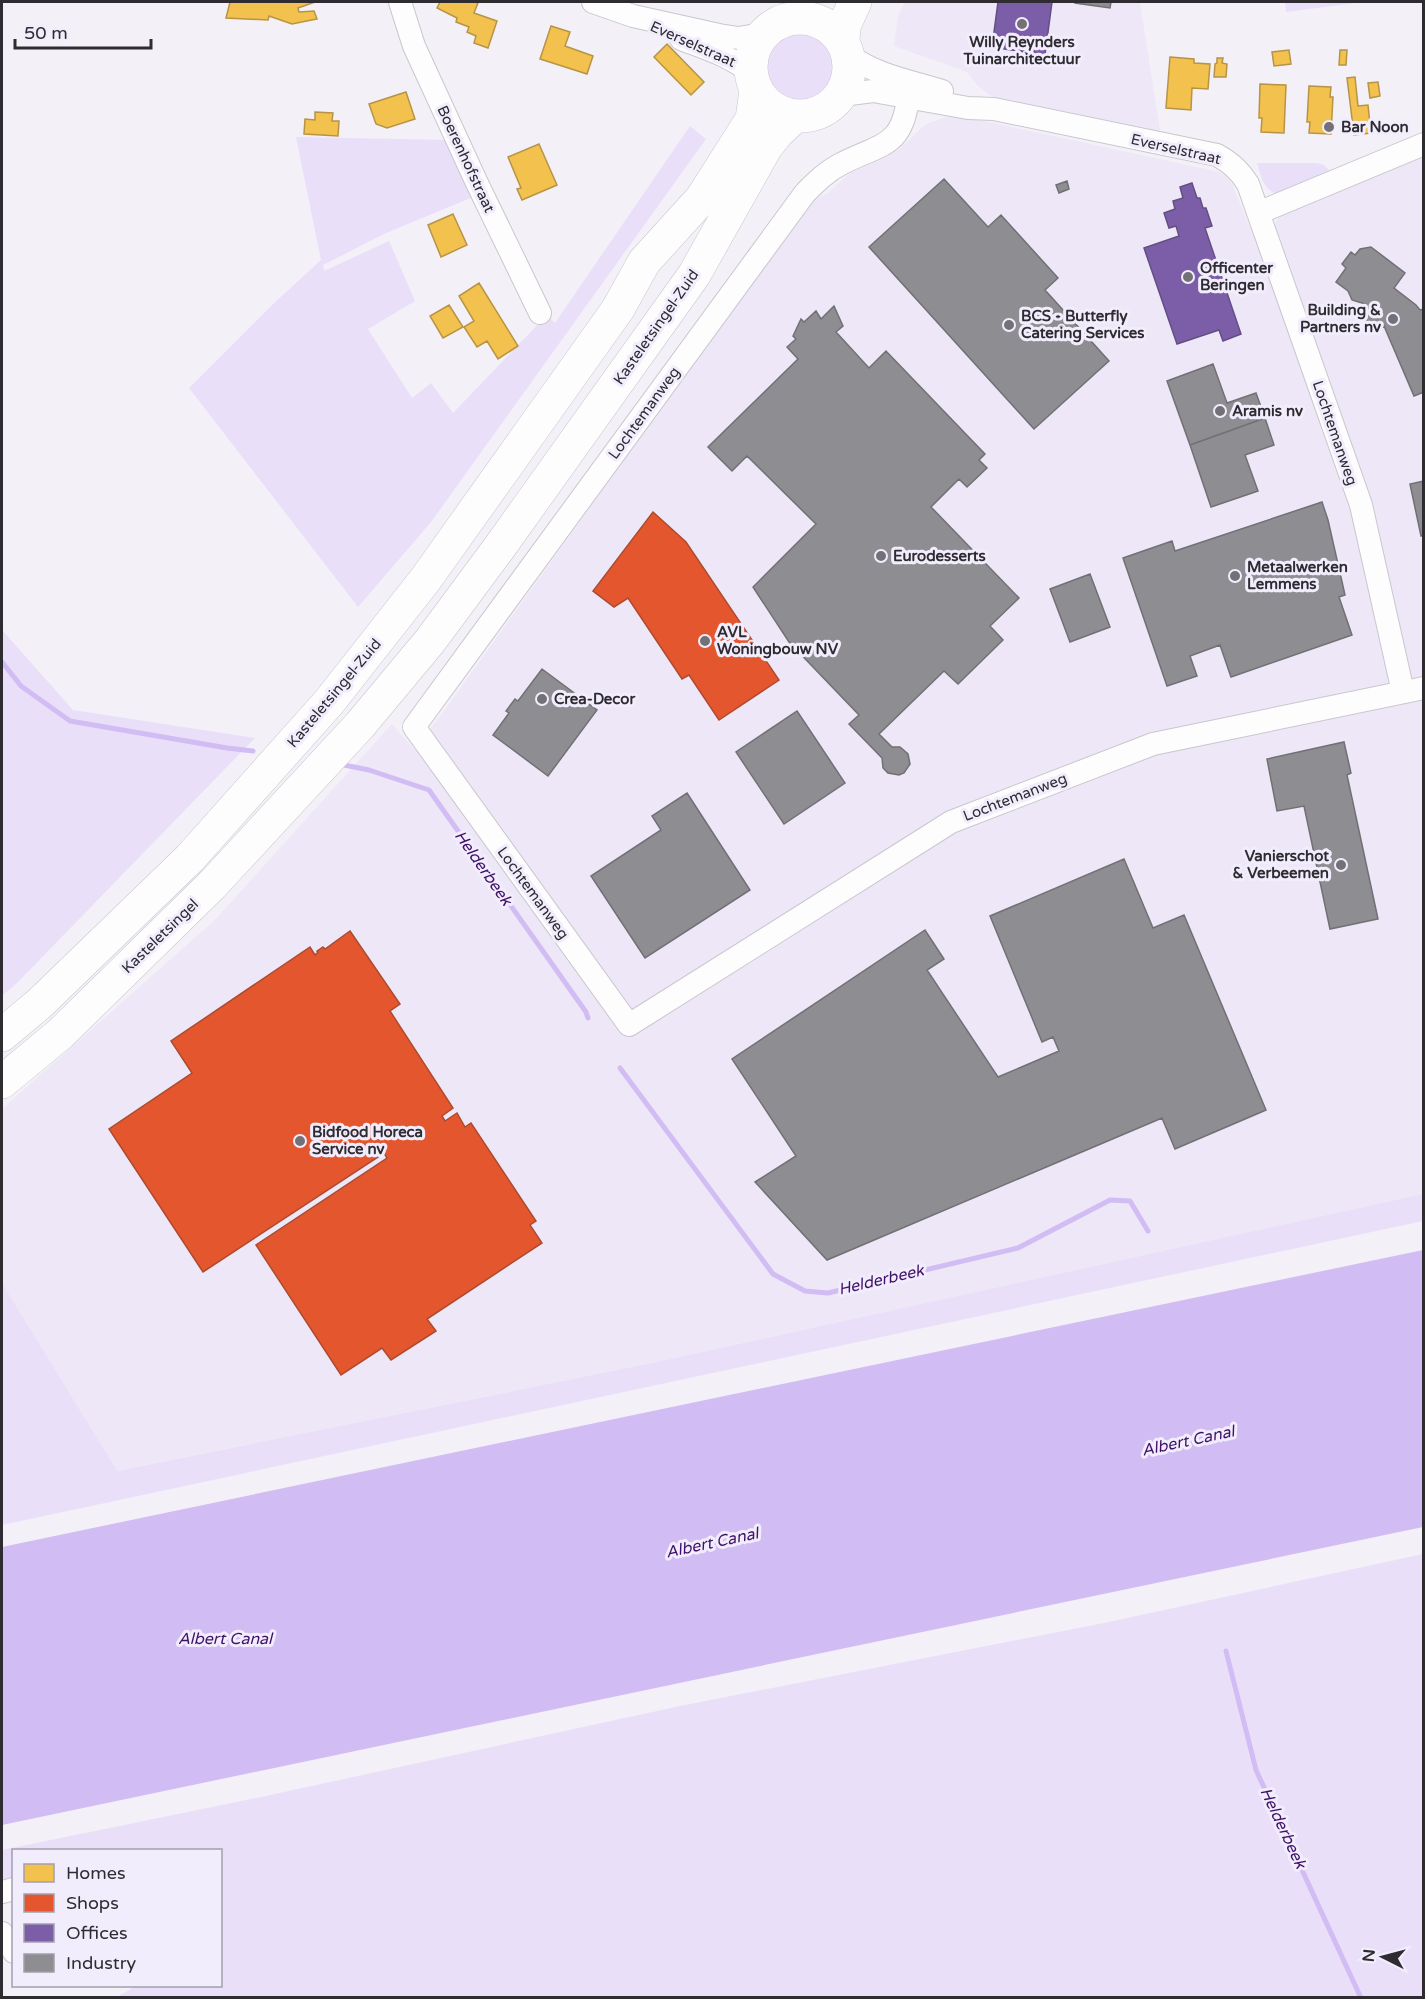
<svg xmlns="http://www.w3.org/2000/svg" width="1425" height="1999" viewBox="0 0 1425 1999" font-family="'Varela Round',sans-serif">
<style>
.built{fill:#ede7f7}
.green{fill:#e9dff9}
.water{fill:#d1bcf3}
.homes{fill:#f2c14e;stroke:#b79445;stroke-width:1.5}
.shops{fill:#e4572e;stroke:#ad4a2f;stroke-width:1.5}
.offices{fill:#7b5ea7;stroke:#644f84;stroke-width:1.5}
.industry{fill:#8d8d92;stroke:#707075;stroke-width:1.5}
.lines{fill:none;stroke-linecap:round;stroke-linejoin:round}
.stream{stroke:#d1bcf3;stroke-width:5}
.street-casing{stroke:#c9c7cd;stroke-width:24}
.primary-casing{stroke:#c9c7cd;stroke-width:34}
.street{stroke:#fdfdfe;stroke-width:22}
.primary{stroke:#fdfdfe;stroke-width:33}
.poi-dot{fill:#737077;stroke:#f2edfc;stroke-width:2}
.labels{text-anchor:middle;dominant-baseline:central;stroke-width:6;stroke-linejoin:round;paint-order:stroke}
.poi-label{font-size:15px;font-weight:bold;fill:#2e2b31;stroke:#f2edfc;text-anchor:start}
.street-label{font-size:15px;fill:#2e2b31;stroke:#f2edfc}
.water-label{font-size:16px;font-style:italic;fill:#3f1168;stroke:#f2edfc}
</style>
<rect width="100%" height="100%" fill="#f3f0f8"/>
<path class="built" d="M 905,2 L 1140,2 L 1160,131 L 991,96 L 978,86 L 967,72 L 894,46 L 898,16 Z
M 947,117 L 961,117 L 993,123 L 1215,171 L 1226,176 L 1233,186 L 1253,235 L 1258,241 L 1275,230 L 1275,223 L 1280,216 L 1423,152 L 1423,1194 L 652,1363 L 116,1471 L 2,1283 L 2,1109 L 215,920 L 392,724 L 414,749 L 439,718 L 808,203 L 828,193 L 850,173 L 878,161 L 898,150 L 926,124 Z"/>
<path class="green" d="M 1285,2 L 1363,2 L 1286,12 Z
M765 68a35 35 0 1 1 70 0a35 35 0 1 1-70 0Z
M 690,126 L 706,139 L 431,522 L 358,607 L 189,388 L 272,305 L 321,260 L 296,137 L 449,140 L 473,197 L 386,233 L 323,265 L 324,271 L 389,241 L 415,301 L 368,329 L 412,398 L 431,383 L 453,413 L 547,315 L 555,323 Z
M 1257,163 L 1317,163 L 1324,165 L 1331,172 L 1277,194 C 1263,190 1261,175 1257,163 Z
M 2,630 L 73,710 L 255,738 L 17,983 L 2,996 Z
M 1423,1194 L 1423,1221 L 2,1525 L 2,1283 L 117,1471 L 652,1363 Z
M 1423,1554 L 1423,1997 L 117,1997 L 136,1986 L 220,1986 L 220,1850 L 14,1850 L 13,1882 L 2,1884 L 2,1850 L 261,1797 L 680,1706 L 1104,1623 Z"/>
<path class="water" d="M 1423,1250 L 1423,1527 L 2,1825 L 2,1547 Z"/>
<path class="homes" d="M 230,2 L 315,2 L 298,8 L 299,12 L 314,11 L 317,19 L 292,24 L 269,16 L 268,20 L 226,18 Z
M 440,2 L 475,2 L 478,3 L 474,13 L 497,21 L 488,48 L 474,43 L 476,36 L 467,32 L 469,27 L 456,22 L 457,18 L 437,8 Z
M 551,26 L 570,32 L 565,46 L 593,56 L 587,74 L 540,59 Z
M 667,44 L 704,82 L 691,95 L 654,57 Z
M 1289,50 L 1291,64 L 1274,66 L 1272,52 Z
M 1340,50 L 1347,50 L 1346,65 L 1339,65 Z
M 1170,57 L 1194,59 L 1194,63 L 1210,64 L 1208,89 L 1192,88 L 1191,110 L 1166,108 Z
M 1217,58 L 1223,58 L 1222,63 L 1227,64 L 1226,77 L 1214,77 L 1215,64 L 1217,63 Z
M 1355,77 L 1358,106 L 1368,105 L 1371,133 L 1354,135 L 1347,78 Z
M 1378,82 L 1380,96 L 1370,98 L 1368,83 Z
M 1260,84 L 1286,85 L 1284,133 L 1261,132 L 1262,118 L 1259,118 Z
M 1309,86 L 1331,87 L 1330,97 L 1333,97 L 1331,134 L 1309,133 L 1310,122 L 1307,122 Z
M 406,92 L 415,119 L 387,128 L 376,124 L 369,104 Z
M 315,112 L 333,113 L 332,121 L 339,121 L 338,136 L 304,134 L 305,119 L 315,120 Z
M 539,144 L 557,185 L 522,200 L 517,189 L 521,188 L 508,157 Z
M 453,214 L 467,245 L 441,257 L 428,225 Z
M 479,283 L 518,346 L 498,359 L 487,341 L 477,347 L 464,327 L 474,321 L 459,296 Z
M 449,305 L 463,327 L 443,338 L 430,316 Z"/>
<path class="shops" d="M 653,512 L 686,542 L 779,680 L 719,720 L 689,675 L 682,679 L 628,598 L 614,607 L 593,591 Z
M 350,931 L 400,1004 L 390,1011 L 453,1108 L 442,1116 L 445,1121 L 457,1113 L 465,1127 L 471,1123 L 536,1221 L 530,1225 L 542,1243 L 427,1319 L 436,1331 L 391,1360 L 382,1348 L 341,1375 L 256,1245 L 387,1158 L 384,1153 L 203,1272 L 109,1129 L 192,1073 L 171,1041 L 310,947 L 315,955 L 318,952 L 317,951 L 323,947 L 325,949 Z"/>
<path class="offices" d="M 998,2 L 1052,2 L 1045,55 L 992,47 Z
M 1192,183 L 1197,198 L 1200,198 L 1203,208 L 1206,208 L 1212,226 L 1205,228 L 1241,334 L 1223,341 L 1219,330 L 1177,344 L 1144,248 L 1179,236 L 1176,226 L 1169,228 L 1164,213 L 1175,209 L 1173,201 L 1183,198 L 1180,187 Z"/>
<path class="industry" d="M 1075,2 L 1111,2 L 1110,8 L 1075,3 Z
M 944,179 L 988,227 L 1001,215 L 1058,278 L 1045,290 L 1109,361 L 1034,429 L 869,247 Z
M 1067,181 L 1069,189 L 1059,193 L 1056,185 Z
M 1371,247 L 1405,273 L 1394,288 L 1416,305 L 1420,310 L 1424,309 L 1424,392 L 1414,396 L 1384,326 L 1369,332 L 1360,311 L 1361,307 L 1365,304 L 1352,300 L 1348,291 L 1336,282 L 1346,268 L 1342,264 L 1351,252 L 1355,255 L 1360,249 Z
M 834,306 L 843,326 L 836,332 L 869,368 L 886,351 L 985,454 L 979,460 L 987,468 L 967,487 L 959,479 L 931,507 L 1019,598 L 990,626 L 1003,640 L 958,684 L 944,671 L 879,734 L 892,747 L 900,747 L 908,754 L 910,764 L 904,773 L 899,775 L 888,773 L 883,768 L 882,758 L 849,724 L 859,715 L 789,642 L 753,587 L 816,524 L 747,456 L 732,471 L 708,447 L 798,359 L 787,347 L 796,339 L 793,336 L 801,319 L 804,322 L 816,311 L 821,319 Z
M 1213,364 L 1227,403 L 1256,393 L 1265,418 L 1190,445 L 1167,381 Z
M 1265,418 L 1274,445 L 1245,455 L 1258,491 L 1211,507 L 1190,445 Z
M 1424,481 L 1424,535 L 1421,536 L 1410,484 Z
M 1322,502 L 1328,520 L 1345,595 L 1339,597 L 1352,635 L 1231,677 L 1220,645 L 1190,656 L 1197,676 L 1167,686 L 1123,558 L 1172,541 L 1175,551 Z
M 1090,574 L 1110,627 L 1070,642 L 1050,589 Z
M 542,669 L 597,710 L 548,776 L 493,735 L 509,713 L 506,711 L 515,699 L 518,701 Z
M 797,711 L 845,783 L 784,824 L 736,752 Z
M 1344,742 L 1351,773 L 1347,775 L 1378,919 L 1330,929 L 1304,806 L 1277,811 L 1267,759 Z
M 687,793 L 750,890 L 645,958 L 591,876 L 661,830 L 652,816 Z
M 1124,859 L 1153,928 L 1184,915 L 1266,1110 L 1175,1149 L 1162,1118 L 827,1260 L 755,1182 L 796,1156 L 732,1059 L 925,930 L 944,959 L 927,970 L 998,1077 L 1059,1051 L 1053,1037 L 1042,1042 L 990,916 Z"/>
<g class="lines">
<path class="stream" d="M 2,662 L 21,686 L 70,721 L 227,748 L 253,751
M 344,765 L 369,770 L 429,790 L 586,1012 L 588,1018
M 620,1068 L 773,1274 L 805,1291 L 828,1293 L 1018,1248 L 1110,1200 L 1130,1201 L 1148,1231
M 1226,1651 L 1256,1770 L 1361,1998"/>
<defs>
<path id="street" d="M 400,2 L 414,46 L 476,181 L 540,313
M 593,2 L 633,16 L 719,35 L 738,38 L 763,34
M 681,39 C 707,49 731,56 752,74
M 849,55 C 875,75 910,81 942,91
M 842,95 L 873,91 L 968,108 L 994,109 L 1217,155 C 1231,163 1239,170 1248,184 L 1361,505 L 1403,692
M 908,97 C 903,148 879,144 841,164 C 827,171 816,182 805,193 L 414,727 L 629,1025 L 951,822 L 1153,744 L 1424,688
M 1258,213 L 1424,144
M 2,1892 L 14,1889
M 2,1933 L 14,1952"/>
<path id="primary" d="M751 67a49 49 0 1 1 98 0a49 49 0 1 1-98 0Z
M 843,41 L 844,26 L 855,2
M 2,1035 L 40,1003 L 190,858 L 329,702 L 425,580 L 618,309 L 644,262 L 702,198 L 752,119 L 756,91
M 2,1082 L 60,1034 L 212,885 L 360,725 L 430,641 L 499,548 L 694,275 L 766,147 L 778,132 L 794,117"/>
</defs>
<use href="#street" class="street-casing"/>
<use href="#primary" class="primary-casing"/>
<use href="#street" class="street"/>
<use href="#primary" class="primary"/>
</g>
<g class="poi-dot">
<circle cx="1022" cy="24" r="6"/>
<circle cx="1329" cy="127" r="6"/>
<circle cx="1188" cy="277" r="6"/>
<circle cx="1393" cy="319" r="6"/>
<circle cx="1009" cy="325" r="6"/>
<circle cx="1220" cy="411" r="6"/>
<circle cx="881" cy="556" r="6"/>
<circle cx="1235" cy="576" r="6"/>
<circle cx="705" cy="641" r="6"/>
<circle cx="542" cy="699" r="6"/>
<circle cx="1341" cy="865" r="6"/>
<circle cx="300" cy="1141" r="6"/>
</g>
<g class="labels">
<g class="poi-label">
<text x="1022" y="42" text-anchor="middle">Willy Reynders<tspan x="1022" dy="17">Tuinarchitectuur</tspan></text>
<text x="1341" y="127">Bar Noon</text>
<text x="1200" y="268">Officenter<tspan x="1200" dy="17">Beringen</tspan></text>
<text x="1381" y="310" text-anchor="end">Building &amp;<tspan x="1381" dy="17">Partners nv</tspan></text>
<text x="1021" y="316">BCS - Butterfly<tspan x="1021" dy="17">Catering Services</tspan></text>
<text x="1232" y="411">Aramis nv</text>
<text x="893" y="556">Eurodesserts</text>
<text x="1247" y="567">Metaalwerken<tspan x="1247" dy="17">Lemmens</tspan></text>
<text x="717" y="632">AVL<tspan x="717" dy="17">Woningbouw NV</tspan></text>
<text x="554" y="699">Crea-Decor</text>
<text x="1329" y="856" text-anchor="end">Vanierschot<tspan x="1329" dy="17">&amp; Verbeemen</tspan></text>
<text x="312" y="1132">Bidfood Horeca<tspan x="312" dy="17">Service nv</tspan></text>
</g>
<g class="street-label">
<text transform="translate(693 44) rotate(24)">Everselstraat</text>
<text transform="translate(1176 149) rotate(13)">Everselstraat</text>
<text transform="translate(466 159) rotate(65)">Boerenhofstraat</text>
<text transform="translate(656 327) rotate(-55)">Kasteletsingel-Zuid</text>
<text transform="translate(644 413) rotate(-54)">Lochtemanweg</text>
<text transform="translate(1335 433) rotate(71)">Lochtemanweg</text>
<text transform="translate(334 693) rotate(-50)">Kasteletsingel-Zuid</text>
<text transform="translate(1015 797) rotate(-21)">Lochtemanweg</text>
<text transform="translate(533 893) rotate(54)">Lochtemanweg</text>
<text transform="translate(160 936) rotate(-44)">Kasteletsingel</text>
</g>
<g class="water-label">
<text transform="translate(483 868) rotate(55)">Helderbeek</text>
<text transform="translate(881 1280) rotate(-13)">Helderbeek</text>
<text transform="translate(1188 1441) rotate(-12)">Albert Canal</text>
<text transform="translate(712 1543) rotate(-12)">Albert Canal</text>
<text x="225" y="1639">Albert Canal</text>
<text transform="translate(1283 1828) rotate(65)">Helderbeek</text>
</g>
</g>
<rect width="1425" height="1999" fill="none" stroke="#2e2b31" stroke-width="6"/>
<rect x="12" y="1849" width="210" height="138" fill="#f2edfc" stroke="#a49fab" stroke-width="1.5"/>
<rect x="24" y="1864" width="30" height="18" fill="#f2c14e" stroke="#a49fab" stroke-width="1.5"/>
<text x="66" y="1879" font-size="18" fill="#2e2b31">Homes</text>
<rect x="24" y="1894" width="30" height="18" fill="#e4572e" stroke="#a49fab" stroke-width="1.5"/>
<text x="66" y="1909" font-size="18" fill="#2e2b31">Shops</text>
<rect x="24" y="1924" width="30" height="18" fill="#7b5ea7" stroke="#a49fab" stroke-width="1.5"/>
<text x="66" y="1939" font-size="18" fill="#2e2b31">Offices</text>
<rect x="24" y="1954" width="30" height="18" fill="#8d8d92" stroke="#a49fab" stroke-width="1.5"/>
<text x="66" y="1969" font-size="18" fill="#2e2b31">Industry</text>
<g transform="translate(1383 1957) rotate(276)" stroke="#f2edfc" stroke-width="4.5" paint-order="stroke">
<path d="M0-4.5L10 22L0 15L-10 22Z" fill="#2e2b31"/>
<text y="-9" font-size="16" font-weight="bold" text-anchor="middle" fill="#2e2b31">N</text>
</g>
<path d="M15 39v9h136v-9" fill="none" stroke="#2e2b31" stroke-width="3"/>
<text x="24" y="39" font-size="18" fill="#2e2b31" stroke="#f2edfc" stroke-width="4.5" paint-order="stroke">50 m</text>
</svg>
